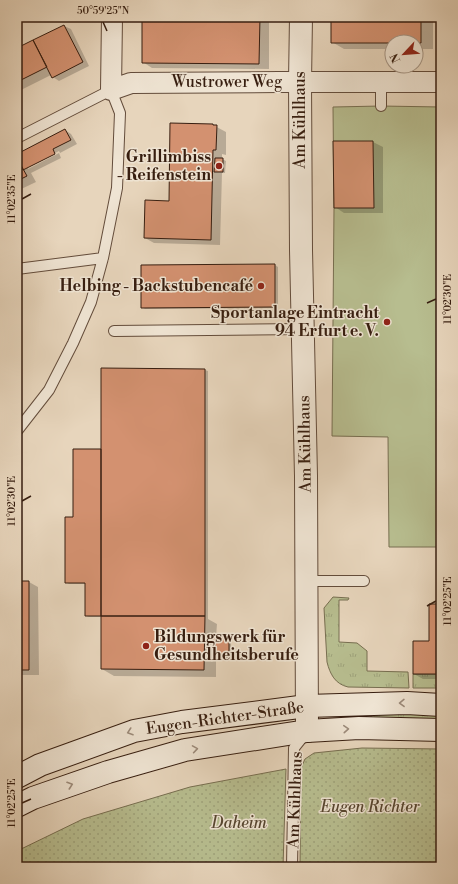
<svg xmlns="http://www.w3.org/2000/svg" width="458" height="884" viewBox="0 0 458 884" font-family="'Libre Bodoni',serif">
<style>
.grass{fill:url(#grass-tufts);stroke:#776e50}
.park{fill:#b7bd8f;stroke:#776e50}
.garden{fill:url(#garden-dots);stroke:#776e50}
.shadow{fill:#0003}
.building{fill:#d39170;stroke:#371e10}
.lines{fill:none;stroke-linecap:round;stroke-linejoin:round}
.service-casing{stroke:#634c3b;stroke-width:12}
.minor-casing{stroke:#634c3b;stroke-width:22}
.tertiary-casing{stroke:#634c3b;stroke-width:24}
.secondary-casing{stroke:#371e10;stroke-width:24}
.service{stroke:#efe4d3;stroke-width:10}
.minor{stroke:#efe4d3;stroke-width:20}
.tertiary{stroke:#efe4d3;stroke-width:22}
.secondary{stroke:#efe4d3;stroke-width:22}
.oneway{stroke:#9c8b7b}
.ticks{fill:none;stroke:#371e10;stroke-width:1.5}
.poi-dot{fill:#8f2418;stroke:#efe4d3;stroke-width:1.5}
.labels{text-anchor:middle;dominant-baseline:central;stroke-width:3;stroke-linejoin:round;paint-order:stroke}
.street-label{font-size:16px;fill:#371e10;stroke:#efe4d3}
.poi-label{font-size:16px;font-weight:bold;fill:#371e10;stroke:#efe4d3;text-anchor:end}
.park-label{font-size:16px;font-style:italic;fill:#574630;stroke:#efe4d3}
.neatline{fill:none;stroke:#371e10;stroke-width:1.5}
.ticks-label{font-size:10px;text-anchor:middle;fill:#371e10}
</style>
<defs>
<pattern id="grass-tufts" width="24" height="20" patternUnits="userSpaceOnUse"><rect width="24" height="20" fill="#b7bd8f"/><path d="M3 7l-1-3M5 7V3M7 7l1-3M15 17l-1-3M17 17v-4M19 17l1-3" fill="none" stroke="#9ea27a"/></pattern>
<pattern id="garden-dots" width="8" height="8" patternUnits="userSpaceOnUse"><rect width="8" height="8" fill="#b7bd8f"/><path d="M2 2h.1M6 6h.1" fill="none" stroke="#9ea27a" stroke-width="1.8" stroke-linecap="round"/></pattern>
</defs>
<rect width="100%" height="100%" fill="#e7d5bc"/>
<filter id="stains"><feTurbulence type="fractalNoise" baseFrequency=".005" numOctaves="4"/><feColorMatrix values="0 0 0 0 .2 0 0 0 0 .09 0 0 0 0 .02 0 0 0 .5 -.17"/></filter>
<radialGradient id="worn" r=".72"><stop offset=".6" stop-color="#630" stop-opacity="0"/><stop offset="1" stop-color="#630" stop-opacity=".3"/></radialGradient>
<path class="grass" d="M 333,597 L 349,598 L 348,600 L 339,600 L 339,642 L 357,643 L 367,651 L 367,671 L 408,672 L 409,688 L 348,687 C 335,684 330,674 327,662 L 324,608 Z
M 413,674 L 441,674 L 441,688 L 413,688 Z
M 371,713 L 441,713 L 441,721 L 371,720 Z"/>
<path class="park" d="M 381,106 L 441,107 L 441,547 L 389,547 L 388,437 L 332,436 L 334,208 L 333,107 Z"/>
<path class="garden" d="M 362,748 L 441,749 L 441,867 L 300,867 L 301,768 L 305,759 L 314,753 Z
M 286,769 L 283,867 L 17,867 L 17,851 L 83,819 L 190,787 Z"/>
<path class="shadow" d="M 143,17 L 269,17 L 269,69 L 152,68 L 143,62 Z
M 332,17 L 433,17 L 433,49 L 416,49 L 416,42 L 392,42 L 392,49 L 344,49 L 332,42 Z
M 64,26 L 71,29 L 89,66 L 59,81 L 53,77 L 51,75 L 17,92 L 17,49 Z
M 171,124 L 213,125 L 226,132 L 226,155 L 222,154 L 222,159 L 226,161 L 225,173 L 222,173 L 220,245 L 154,243 L 145,238 L 170,202 Z
M 65,130 L 71,134 L 77,144 L 60,153 L 59,151 L 28,167 L 28,169 L 59,153 L 61,158 L 31,173 L 36,182 L 17,191 L 17,155 Z
M 334,142 L 373,142 L 383,147 L 383,213 L 344,213 L 335,207 Z
M 275,265 L 278,267 L 278,308 L 145,309 L 142,307 Z
M 102,369 L 205,370 L 208,371 L 208,619 L 217,624 L 216,637 L 228,637 L 231,638 L 231,658 L 220,658 L 216,656 L 216,677 L 114,676 L 102,669 L 102,617 L 89,617 L 86,616 L 86,584 L 69,584 L 66,582 L 74,518 L 102,450 Z
M 17,582 L 29,582 L 38,587 L 39,675 L 17,675 Z
M 441,605 L 441,679 L 423,679 L 414,674 L 430,642 Z"/>
<path class="building" d="M 142,17 L 260,17 L 259,64 L 142,63 Z
M 331,17 L 421,17 L 421,43 L 416,43 L 416,42 L 392,42 L 392,43 L 331,43 Z
M 64,25 L 83,62 L 52,78 L 33,40 Z
M 33,40 L 47,67 L 17,82 L 17,48 Z
M 170,123 L 213,124 L 213,125 L 217,125 L 216,150 L 213,150 L 211,240 L 144,238 L 145,200 L 169,201 Z
M 65,129 L 71,140 L 53,149 L 55,154 L 23,170 L 17,158 L 17,154 Z
M 333,141 L 373,141 L 374,208 L 334,208 Z
M 17,158 L 27,176 L 17,181 Z
M 215,158 L 223,158 L 223,172 L 214,172 Z
M 275,264 L 275,307 L 141,308 L 141,265 Z
M 101,368 L 205,369 L 205,616 L 101,616 Z
M 73,449 L 101,449 L 101,616 L 85,616 L 85,583 L 65,583 L 65,517 L 73,517 Z
M 17,581 L 29,581 L 29,670 L 17,670 Z
M 429,604 L 441,604 L 441,674 L 413,674 L 413,641 L 429,641 Z
M 101,616 L 205,616 L 204,670 L 101,669 Z
M 205,636 L 229,636 L 229,657 L 216,657 L 215,642 L 205,642 Z"/>
<g class="lines">
<defs>
<path id="service" d="M 381,82 L 381,106
M 17,138 L 111,90 L 120,113 L 117,188 L 103,258 L 91,302 L 73,343 L 49,390 L 17,431
M 17,269 L 103,258
M 114,331 L 303,329
M 306,581 L 364,581
M 292,867 L 294,748 L 306,733"/>
<path id="minor" d="M 112,17 L 111,90 L 131,83 L 279,82 L 441,82"/>
<path id="tertiary" d="M 301,17 L 300,82 L 301,250 L 306,476 L 307,731"/>
<path id="secondary" d="M 17,777 L 40,765 L 134,731 L 182,722 L 307,706 L 407,703 L 441,705
M 17,806 L 33,798 L 108,772 L 185,750 L 307,731 L 359,728 L 441,730"/>
</defs>
<use href="#service" class="service-casing"/>
<use href="#minor" class="minor-casing"/>
<use href="#tertiary" class="tertiary-casing"/>
<use href="#secondary" class="secondary-casing"/>
<use href="#service" class="service"/>
<use href="#minor" class="minor"/>
<use href="#tertiary" class="tertiary"/>
<use href="#secondary" class="secondary"/>
</g>
<defs><path id="oneway-chevron" d="M-2-3.5L2.5 0L-2 3.5" fill="none" stroke-width="1.6" stroke-linecap="round" stroke-linejoin="round"/></defs>
<g class="oneway">
<use href="#oneway-chevron" transform="translate(402 703) rotate(179)"/>
<use href="#oneway-chevron" transform="translate(346 729) rotate(-4)"/>
<use href="#oneway-chevron" transform="translate(130 732) rotate(161)"/>
<use href="#oneway-chevron" transform="translate(195 749) rotate(-9)"/>
<use href="#oneway-chevron" transform="translate(70 785) rotate(-19)"/>
</g>
<path class="ticks" d="M 103,22 L 107,31M 22,199 L 31,194M 427,303 L 436,299M 22,501 L 31,496M 427,606 L 436,601M 22,803 L 31,799"/>
<g class="poi-dot">
<circle cx="219" cy="166" r="4"/>
<circle cx="261" cy="286" r="4"/>
<circle cx="387" cy="322" r="4"/>
<circle cx="146" cy="646" r="4"/>
</g>
<g class="labels">
<g class="street-label">
<text x="227" y="82">Wustrower Weg</text>
<text transform="translate(300 120) rotate(-90)">Am Kühlhaus</text>
<text transform="translate(305 444) rotate(-91)">Am Kühlhaus</text>
<text transform="translate(225 718) rotate(-8)">Eugen-Richter-Straße</text>
<text transform="translate(295 800) rotate(-88)">Am Kühlhaus</text>
</g>
<g class="poi-label">
<text x="211" y="157">Grillimbiss<tspan x="211" dy="18">- Reifenstein</tspan></text>
<text x="253" y="286">Helbing - Backstubencafé</text>
<text x="379" y="313">Sportanlage Eintracht<tspan x="379" dy="18">94 Erfurt e. V.</tspan></text>
<text x="154" y="637" text-anchor="start">Bildungswerk für<tspan x="154" dy="18">Gesundheitsberufe</tspan></text>
</g>
<g class="park-label">
<text x="370" y="807">Eugen Richter</text>
<text x="239" y="823">Daheim</text>
</g>
</g>
<rect width="458" height="884" fill="none" stroke="#e7d5bc" stroke-width="44"/>
<g transform="translate(404 54) rotate(244)"><circle r="19" fill="#efe4d3" stroke="#a59585"/>
<path d="M0-3L7 15L0 10L-7 15Z" fill="#8f2418"/>
<text y="-6" font-size="11" font-weight="bold" text-anchor="middle" fill="#371e10">N</text>
</g>
<rect x="22" y="22" width="414" height="840" class="neatline"/>
<g class="ticks-label">
<text x="103" y="14">50°59'25"N</text>
<text transform="translate(11 199) rotate(-90)" y="4">11°02'35"E</text>
<text transform="translate(447 299) rotate(-90)" y="4">11°02'30"E</text>
<text transform="translate(11 501) rotate(-90)" y="4">11°02'30"E</text>
<text transform="translate(447 601) rotate(-90)" y="4">11°02'25"E</text>
<text transform="translate(11 803) rotate(-90)" y="4">11°02'25"E</text>
</g>
<rect width="100%" height="100%" filter="url(#stains)"/>
<rect width="100%" height="100%" fill="url(#worn)"/>
</svg>
